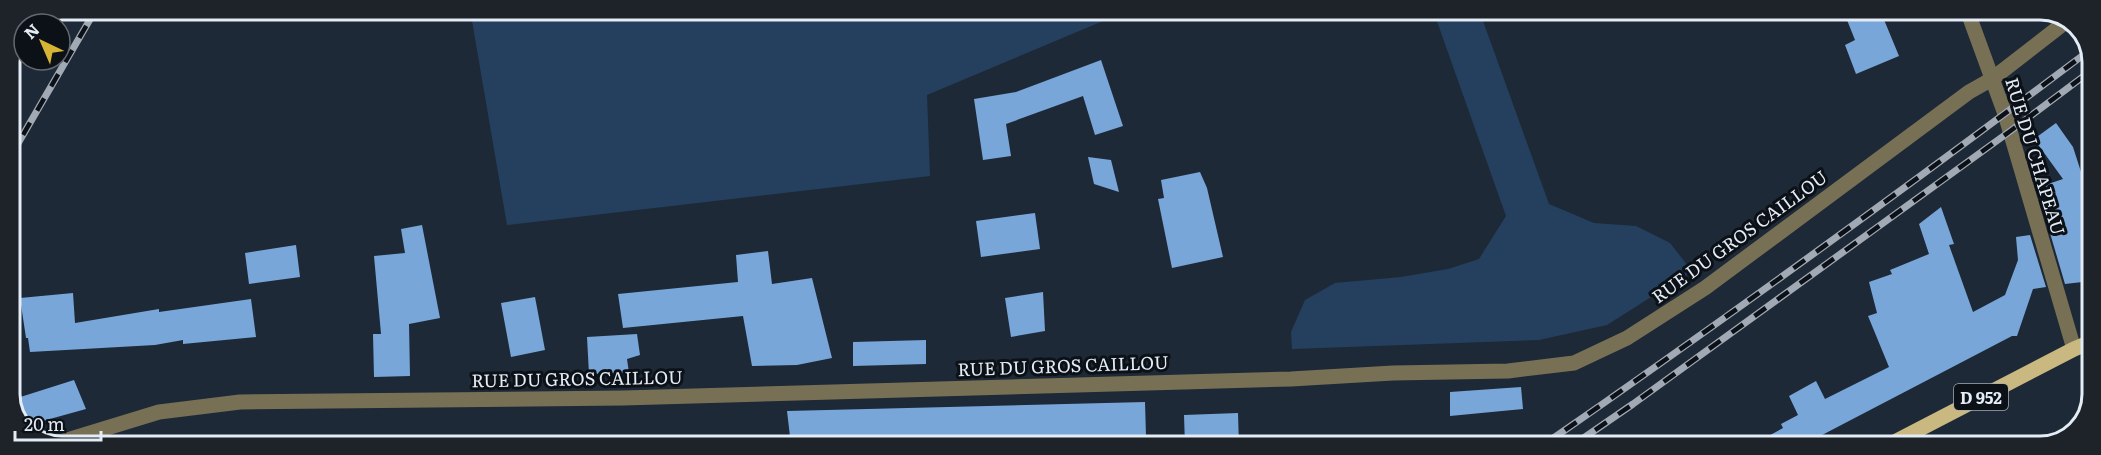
<svg xmlns="http://www.w3.org/2000/svg" width="2101" height="455" viewBox="0 0 2101 455" font-family="Literata,serif">
<style>
.green{fill:#25405e}
.building{fill:#79a6d9}
.lines{fill:none;stroke-linecap:round;stroke-linejoin:round}
.minor{stroke:#787055;stroke-width:15}
.major{stroke:#c9b880;stroke-width:15}
.rail-casing{stroke:#a0a9b4;stroke-width:7}
.rail{stroke:#0c1117;stroke-width:4.5;stroke-dasharray:14;stroke-linecap:butt}
.labels{text-anchor:middle;dominant-baseline:central;stroke-width:6;stroke-linejoin:round;paint-order:stroke}
.shield{fill:#0c1117;stroke:#a3aab2;stroke-width:1.5}
.shield-label{font-size:16px;font-weight:bold;fill:#e4ecf5}
.street-label{font-size:18px;fill:#e4ecf5;stroke:#0c1117}
.rim{fill:none;stroke:#e4ecf5;stroke-width:3}
</style>
<rect width="100%" height="100%" fill="#1d2937"/>
<path class="green" d="M 470,9 L 1114,9 L 1115,16 L 927,95 L 930,176 L 507,225 Z
M 1433,10 L 1479,10 L 1549,204 L 1594,223 L 1636,226 L 1670,243 L 1692,271 L 1607,325 L 1539,340 L 1292,349 L 1291,332 L 1305,300 L 1335,283 L 1401,277 L 1448,269 L 1479,259 L 1506,216 Z"/>
<path class="building" d="M 1872,10 L 1880,10 L 1899,56 L 1856,74 L 1845,45 L 1855,40 L 1847,20 Z
M 1101,60 L 1123,126 L 1095,135 L 1083,96 L 1006,124 L 1011,156 L 983,160 L 974,99 L 1016,92 Z
M 2056,123 L 2073,147 L 2091,203 L 2091,281 L 2065,284 L 2050,233 L 2062,232 L 2045,185 L 2063,179 L 2034,139 Z
M 1088,157 L 1111,160 L 1119,192 L 1094,184 Z
M 1200,172 L 1207,188 L 1223,257 L 1172,268 L 1158,199 L 1164,198 L 1161,180 Z
M 1941,207 L 1954,244 L 1949,245 L 1973,312 L 2005,295 L 2018,260 L 2016,237 L 2030,235 L 2046,287 L 2033,289 L 2017,336 L 2012,336 L 1801,446 L 1750,446 L 1783,428 L 1781,424 L 1798,415 L 1789,396 L 1816,381 L 1825,399 L 1889,367 L 1868,316 L 1877,313 L 1869,282 L 1892,274 L 1890,270 L 1929,254 L 1919,224 Z
M 1035,213 L 1040,249 L 981,257 L 976,221 Z
M 422,225 L 440,318 L 409,324 L 410,376 L 374,377 L 373,334 L 381,334 L 374,256 L 405,253 L 401,229 Z
M 296,245 L 300,277 L 249,284 L 245,253 Z
M 768,251 L 772,284 L 812,278 L 832,358 L 797,365 L 752,366 L 743,316 L 623,328 L 618,294 L 738,282 L 736,255 Z
M 1043,292 L 1045,331 L 1011,337 L 1005,298 Z
M 73,293 L 75,323 L 159,309 L 159,312 L 251,299 L 256,337 L 183,344 L 183,340 L 155,345 L 30,352 L 28,338 L 26,338 L 20,298 Z
M 535,297 L 545,350 L 511,357 L 501,303 Z
M 637,334 L 640,355 L 627,359 L 629,373 L 589,374 L 587,337 Z
M 926,340 L 926,364 L 853,366 L 853,342 Z
M 74,380 L 86,409 L 21,427 L 11,400 Z
M 1521,387 L 1523,409 L 1450,416 L 1450,392 Z
M 1145,402 L 1146,436 L 1065,442 L 1013,442 L 1013,436 L 939,444 L 939,441 L 791,445 L 787,411 Z
M 1238,413 L 1239,446 L 1185,446 L 1184,415 Z"/>
<g class="lines">
<path class="minor" d="M 1967,10 L 2005,114 L 2074,349
M 51,445 L 159,412 L 240,402 L 623,398 L 1291,379 L 1393,373 L 1508,371 L 1574,363 L 1627,338 L 1705,288 L 1969,92 L 1992,79 L 2068,20"/>
<path class="major" d="M 1887,446 L 2074,349 L 2091,342"/>
<defs>
<path id="rail" d="M 9,159 L 96,9
M 1542,446 C 1727,318 1910,185 2090,50
M 1572,446 L 1633,404 L 2009,132 L 2092,70"/>
</defs>
<use href="#rail" class="rail-casing"/>
<use href="#rail" class="rail"/>
</g>
<g class="labels">
<rect class="shield" x="1954" y="384" width="54" height="26" rx="4.5"/>
<g class="shield-label">
<text x="1981" y="397">D 952</text>
</g>
<g class="street-label">
<text transform="translate(2036 156) rotate(73)">RUE DU CHAPEAU</text>
<text transform="translate(1739 236) rotate(-36)">RUE DU GROS CAILLOU</text>
<text transform="translate(1063 365) rotate(-2)">RUE DU GROS CAILLOU</text>
<text transform="translate(577 378) rotate(-1)">RUE DU GROS CAILLOU</text>
</g>
</g>
<path d="M0 0H2101V455H0ZM62 20H2040A42 42 0 0 1 2082 62V394A42 42 0 0 1 2040 436H62A42 42 0 0 1 20 394V62A42 42 0 0 1 62 20Z" fill="#1d2329" fill-rule="evenodd"/>
<path class="rim" d="M62 20H2040A42 42 0 0 1 2082 62V394A42 42 0 0 1 2040 436H62A42 42 0 0 1 20 394V62A42 42 0 0 1 62 20Z"/>
<g transform="translate(42 42) rotate(316)"><circle r="28" fill="#0c1117" stroke="#626970" stroke-width="1.5"/>
<path d="M0-4.5L10 22L0 15L-10 22Z" fill="#d7b434"/>
<text y="-9" font-size="16" font-weight="bold" text-anchor="middle" fill="#e4ecf5">N</text>
</g>
<path d="M15 431v9h86v-9" fill="none" stroke="#e4ecf5" stroke-width="3"/>
<text x="24" y="431" font-size="18" fill="#e4ecf5" stroke="#0c1117" stroke-width="4.5" paint-order="stroke">20 m</text>
</svg>
